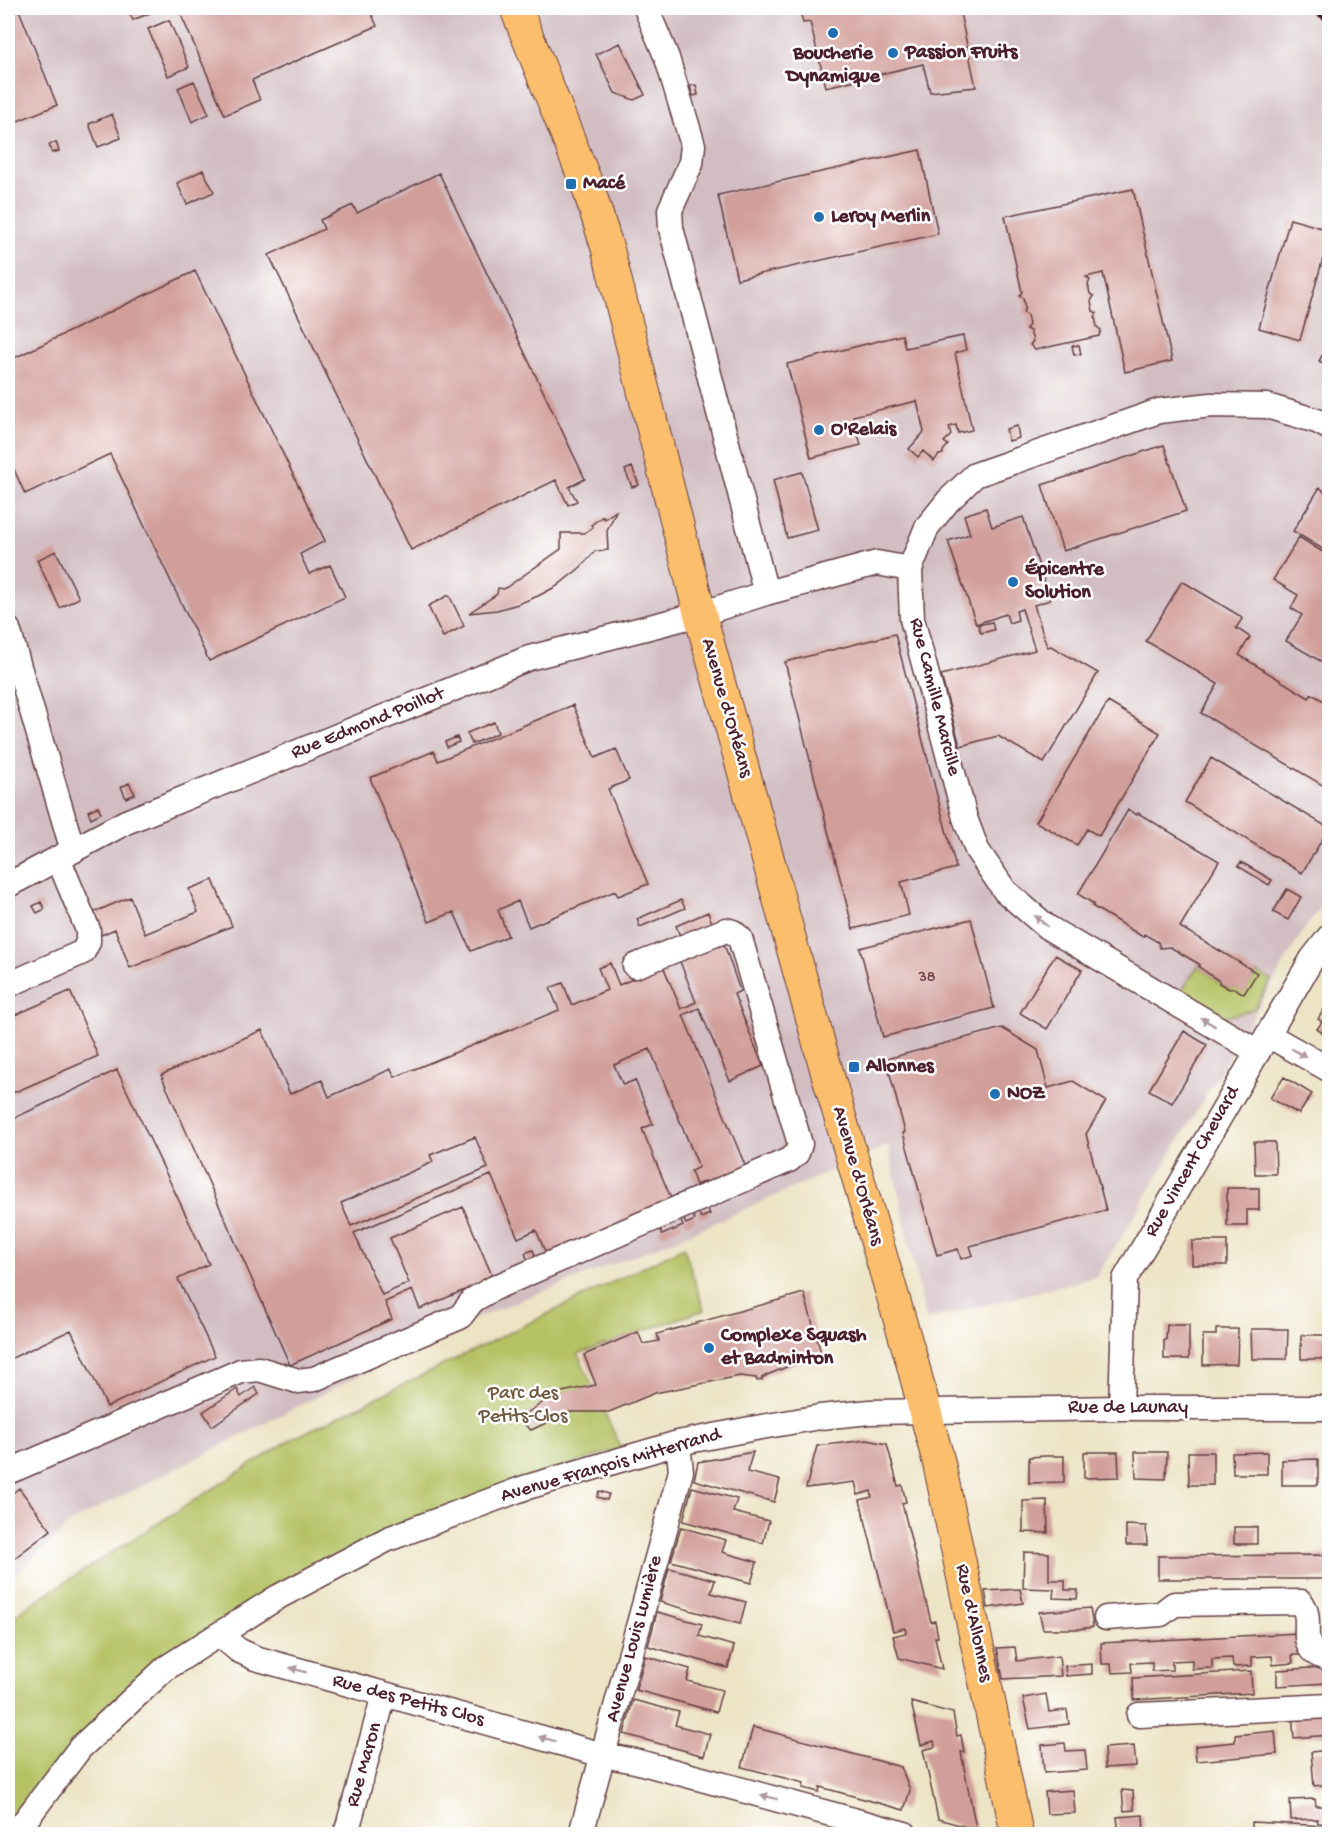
<svg xmlns="http://www.w3.org/2000/svg" width="1337" height="1842" viewBox="0 0 1337 1842" font-family="'Gochi Hand',sans-serif">
<style>
.industrial{fill:#d2bec2}
.green{fill:#b4c264;stroke:#7f7048;stroke-width:1.5}
.building{fill:#d19e99;fill-rule:evenodd}
.lines{fill:none;stroke-linecap:round;stroke-linejoin:round}
.minor-casing{stroke:#623d42;stroke-width:27}
.major-casing{stroke:#623d42;stroke-width:34}
.minor{stroke:#fff;stroke-width:24}
.major{stroke:#fabe6d;stroke-width:32}
.rail{stroke:#4a1f2b;stroke-width:4.5}
.oneway{fill:#ae9aa0}
.poi-dot{fill:#1f6fb2;stroke:#fff;stroke-width:2}
.labels{text-anchor:middle;dominant-baseline:central;stroke-width:5;stroke-linejoin:round;paint-order:stroke}
.number-label{font-size:16px;fill:#6c3f46}
.poi-label{font-size:20px;font-weight:bold;fill:#4a1f2b;stroke:#fff;text-anchor:start}
.street-label{font-size:20px;fill:#4a1f2b;stroke:#fff}
.park-label{font-size:20px;fill:#6f583f;stroke:#fff}
</style>
<rect width="100%" height="100%" fill="#fff"/>
<filter id="ink" filterUnits="userSpaceOnUse"><feTurbulence type="fractalNoise" baseFrequency=".0167" numOctaves="2"/><feDisplacementMap in="SourceGraphic" scale="12" xChannelSelector="R" yChannelSelector="G"/><feConvolveMatrix kernelMatrix="1 2 1 2 8 2 1 2 1" color-interpolation-filters="sRGB"/></filter>
<filter id="wash" filterUnits="userSpaceOnUse"><feTurbulence type="fractalNoise" baseFrequency=".008" numOctaves="4" result="noise"/><feDisplacementMap in="SourceGraphic" scale="24" xChannelSelector="R" yChannelSelector="G"/><feGaussianBlur stdDeviation="1.35" result="paint"/><feColorMatrix in="noise" values="0 0 0 0 0 0 0 0 0 0 0 0 0 0 0 0 0 1.4 0 .05"/><feComposite in="paint" operator="in"/></filter>
<g filter="url(#wash)">
<rect width="100%" height="100%" fill="#ede4c6"/>
<path class="industrial" d="M 8,8 L 1323,8 L 1329,12 L 1329,898 L 1307,925 L 1124,1233 L 1096,1277 L 926,1320 L 888,1145 L 694,1232 L 458,1325 L 73,1521 L 8,1581 Z"/>
<path class="green" d="M 1199,964 L 1199,967 L 1219,981 L 1219,983 L 1229,989 L 1234,988 L 1244,993 L 1257,973 L 1271,980 L 1254,1009 L 1226,1017 L 1181,992 Z
M 684,1247 L 704,1310 L 578,1354 L 621,1448 L 404,1522 L 164,1661 L 8,1828 L 8,1622 L 27,1606 L 290,1440 Z"/>
<g id="blocks">
<path class="building" d="M 127,8 L 162,8 L 133,20 Z
M 178,8 L 369,8 L 377,26 L 252,80 L 260,100 L 225,115 Z
M 799,8 L 959,8 L 976,87 L 930,92 L 923,64 L 826,87 L 810,22 L 803,23 Z
M 19,10 L 57,105 L 8,125 L 8,14 Z
M 169,20 L 189,67 L 168,76 L 148,29 Z
M 620,43 L 645,95 L 634,100 L 615,93 L 596,54 Z
M 194,81 L 209,114 L 192,122 L 178,88 Z
M 696,85 L 698,95 L 693,96 L 690,86 Z
M 112,114 L 121,138 L 98,147 L 89,124 Z
M 56,142 L 59,151 L 52,153 L 49,145 Z
M 920,150 L 938,234 L 737,279 L 718,195 Z
M 203,170 L 214,192 L 187,204 L 177,183 Z
M 439,173 L 585,479 L 569,487 L 577,501 L 568,505 L 556,480 L 411,550 L 269,255 L 324,229 L 320,220 L 353,205 L 357,213 Z
M 1133,189 L 1172,361 L 1125,372 L 1103,273 L 1086,277 L 1090,280 L 1088,284 L 1090,294 L 1094,296 L 1091,301 L 1093,311 L 1097,313 L 1095,317 L 1097,327 L 1101,330 L 1099,336 L 1035,350 L 1030,345 L 1033,341 L 1030,331 L 1026,329 L 1029,325 L 1027,315 L 1023,312 L 1025,308 L 1023,298 L 1019,296 L 1022,292 L 1005,216 Z
M 1290,219 L 1329,230 L 1329,237 L 1300,340 L 1259,328 Z
M 195,271 L 325,541 L 300,554 L 309,574 L 330,565 L 345,597 L 209,661 L 110,454 L 25,494 L 8,456 L 8,429 L 11,428 L 8,420 L 8,361 Z
M 902,335 L 905,348 L 963,336 L 966,350 L 955,353 L 972,430 L 958,433 L 956,425 L 949,427 L 951,435 L 944,442 L 948,445 L 943,451 L 943,454 L 939,455 L 934,461 L 923,451 L 918,457 L 909,449 L 924,432 L 917,401 L 853,416 L 861,445 L 811,458 L 787,364 Z
M 1329,344 L 1329,367 L 1319,361 Z
M 1079,345 L 1081,354 L 1074,355 L 1072,346 Z
M 1017,426 L 1019,438 L 1009,441 L 1006,429 Z
M 1164,445 L 1186,511 L 1063,551 L 1042,485 Z
M 632,467 L 639,485 L 632,487 L 625,470 Z
M 802,472 L 818,530 L 787,538 L 773,480 Z
M 1320,487 L 1329,498 L 1329,522 L 1327,523 L 1328,527 L 1329,526 L 1329,553 L 1293,531 Z
M 986,508 L 992,527 L 1023,517 L 1050,600 L 1034,605 L 1047,647 L 1051,646 L 1098,673 L 1044,763 L 998,736 L 960,746 L 941,675 L 1035,650 L 1022,609 L 1016,611 L 1018,620 L 1009,623 L 1006,614 L 976,624 L 948,541 L 970,534 L 964,515 Z
M 616,511 L 607,531 L 608,550 L 595,551 L 581,567 L 557,586 L 538,596 L 518,604 L 497,610 L 469,613 L 497,594 L 498,588 L 504,589 L 561,549 L 561,533 L 584,533 L 593,527 L 591,525 L 603,516 L 604,519 Z
M 1299,537 L 1329,556 L 1329,666 L 1286,641 L 1302,615 L 1291,608 L 1298,595 L 1273,580 Z
M 56,551 L 79,598 L 60,608 L 37,560 Z
M 1182,581 L 1240,616 L 1242,619 L 1236,628 L 1250,637 L 1239,655 L 1309,698 L 1312,694 L 1329,704 L 1329,789 L 1201,713 L 1218,684 L 1146,641 Z
M 449,595 L 464,626 L 443,637 L 428,606 Z
M 992,622 L 994,630 L 981,633 L 978,625 Z
M 895,634 L 956,868 L 901,882 L 909,915 L 853,929 L 785,662 Z
M 1108,702 L 1160,733 L 1099,836 L 1087,829 L 1077,845 L 1036,822 Z
M 573,705 L 595,758 L 616,749 L 629,780 L 608,789 L 648,884 L 618,896 L 615,891 L 529,927 L 518,901 L 498,910 L 508,936 L 471,951 L 454,912 L 429,922 L 370,778 L 434,751 L 438,761 Z
M 494,722 L 498,733 L 472,744 L 467,733 Z
M 457,737 L 459,742 L 447,747 L 445,742 Z
M 1211,758 L 1329,828 L 1302,873 L 1185,802 Z
M 129,783 L 135,794 L 126,798 L 121,787 Z
M 98,806 L 101,813 L 91,818 L 88,811 Z
M 1128,810 L 1137,815 L 1138,813 L 1219,861 L 1180,927 L 1257,973 L 1244,994 L 1234,988 L 1229,989 L 1219,983 L 1219,981 L 1199,967 L 1199,964 L 1170,947 L 1160,948 L 1158,942 L 1144,934 L 1143,937 L 1092,906 L 1094,904 L 1078,894 Z
M 1241,862 L 1272,880 L 1269,885 L 1238,866 Z
M 213,880 L 232,926 L 130,968 L 115,929 L 101,935 L 92,913 L 130,897 L 145,934 L 198,912 L 189,889 Z
M 1287,889 L 1301,897 L 1288,920 L 1273,912 Z
M 681,900 L 685,908 L 640,927 L 637,919 Z
M 41,902 L 45,909 L 37,913 L 33,906 Z
M 708,912 L 712,923 L 680,936 L 676,926 Z
M 971,919 L 994,1008 L 883,1037 L 860,948 Z
M 723,941 L 740,991 L 734,994 L 763,1066 L 730,1081 L 699,1008 L 683,1015 L 747,1170 L 707,1186 L 705,1181 L 696,1185 L 691,1171 L 699,1167 L 650,1049 L 614,1065 L 623,1085 L 635,1080 L 638,1087 L 653,1124 L 642,1129 L 673,1203 L 547,1256 L 536,1230 L 518,1238 L 491,1175 L 354,1233 L 382,1295 L 409,1283 L 390,1238 L 463,1207 L 493,1278 L 420,1309 L 412,1290 L 385,1302 L 392,1319 L 290,1365 L 161,1075 L 262,1030 L 290,1094 L 322,1080 L 329,1097 L 391,1069 L 395,1077 L 559,1010 L 550,988 L 563,983 L 572,1005 L 607,990 L 598,968 L 610,963 L 619,985 L 663,966 L 681,1009 L 696,1002 L 679,959 ZM 475,1137 L 488,1168 L 351,1226 L 341,1203 L 433,1162 L 430,1155 Z
M 1055,955 L 1082,970 L 1047,1029 L 1020,1013 Z
M 70,991 L 98,1056 L 8,1095 L 8,1018 Z
M 1329,1001 L 1329,1037 L 1317,1029 L 1322,1022 L 1318,1019 Z
M 1002,1028 L 1038,1050 L 1048,1088 L 1073,1081 L 1106,1101 L 1086,1134 L 1106,1210 L 970,1246 L 973,1255 L 961,1259 L 958,1249 L 937,1255 L 903,1133 L 905,1132 L 886,1059 Z
M 1184,1031 L 1207,1045 L 1172,1103 L 1149,1090 Z
M 117,1070 L 209,1264 L 178,1279 L 215,1356 L 107,1407 L 71,1330 L 10,1359 L 8,1355 L 8,1121 Z
M 1284,1077 L 1312,1094 L 1299,1114 L 1270,1098 Z
M 1254,1142 L 1275,1142 L 1276,1174 L 1255,1174 Z
M 1227,1188 L 1259,1188 L 1259,1210 L 1247,1210 L 1247,1226 L 1227,1226 Z
M 707,1207 L 710,1214 L 701,1218 L 698,1211 Z
M 692,1214 L 695,1220 L 686,1224 L 683,1218 Z
M 680,1219 L 683,1226 L 662,1235 L 659,1228 Z
M 1192,1241 L 1227,1241 L 1227,1265 L 1192,1265 Z
M 533,1250 L 537,1260 L 529,1263 L 525,1253 Z
M 804,1293 L 821,1353 L 767,1375 L 762,1378 L 762,1380 L 757,1381 L 756,1378 L 740,1376 L 655,1393 L 609,1412 L 570,1412 L 531,1430 L 518,1419 L 557,1393 L 596,1385 L 584,1355 L 638,1332 L 643,1344 L 659,1341 L 657,1334 Z
M 1167,1325 L 1189,1325 L 1189,1359 L 1164,1359 L 1164,1340 L 1166,1340 Z
M 1216,1329 L 1238,1329 L 1237,1364 L 1203,1365 L 1203,1335 L 1216,1335 Z
M 1251,1329 L 1288,1329 L 1287,1359 L 1252,1359 Z
M 1301,1335 L 1329,1335 L 1329,1359 L 1301,1359 Z
M 255,1387 L 259,1394 L 212,1426 L 203,1412 L 237,1389 L 241,1397 Z
M 867,1440 L 887,1444 L 898,1486 L 902,1485 L 906,1502 L 902,1503 L 931,1622 L 935,1621 L 938,1637 L 935,1637 L 942,1669 L 899,1658 L 893,1636 L 906,1633 L 905,1628 L 893,1631 L 860,1500 L 872,1497 L 871,1491 L 858,1495 L 855,1482 L 806,1488 L 817,1446 Z
M 753,1452 L 747,1472 L 780,1480 L 774,1502 L 694,1480 L 698,1462 Z
M 1084,1452 L 1118,1452 L 1119,1477 L 1084,1478 Z
M 1135,1452 L 1167,1452 L 1166,1479 L 1136,1478 Z
M 1188,1452 L 1213,1452 L 1213,1485 L 1189,1485 Z
M 1267,1452 L 1267,1474 L 1233,1474 L 1232,1453 Z
M 1045,1456 L 1064,1456 L 1064,1482 L 1029,1483 L 1029,1457 Z
M 1318,1459 L 1318,1485 L 1282,1485 L 1282,1460 Z
M 692,1487 L 737,1499 L 733,1512 L 769,1521 L 763,1543 L 683,1521 Z
M 19,1488 L 51,1530 L 8,1563 L 8,1497 Z
M 599,1491 L 609,1494 L 607,1500 L 597,1497 Z
M 1047,1500 L 1048,1533 L 1023,1532 L 1023,1501 Z
M 1126,1525 L 1146,1526 L 1147,1545 L 1126,1545 Z
M 681,1527 L 726,1540 L 722,1552 L 757,1562 L 751,1583 L 671,1561 Z
M 1234,1527 L 1257,1527 L 1257,1544 L 1234,1544 Z
M 1024,1552 L 1049,1553 L 1049,1580 L 1065,1580 L 1065,1590 L 1078,1590 L 1077,1599 L 1053,1598 L 1054,1589 L 1023,1588 Z
M 1329,1555 L 1329,1578 L 1327,1579 L 1158,1579 L 1158,1556 Z
M 669,1568 L 715,1580 L 711,1593 L 746,1602 L 740,1624 L 660,1602 Z
M 1020,1589 L 1023,1603 L 988,1608 L 985,1591 Z
M 1090,1608 L 1093,1627 L 1078,1629 L 1043,1629 L 1039,1612 Z
M 657,1612 L 702,1624 L 699,1636 L 734,1646 L 728,1668 L 648,1646 Z
M 1300,1633 L 1301,1655 L 1292,1655 L 1293,1663 L 1273,1665 L 1272,1656 L 1252,1657 L 1252,1666 L 1233,1667 L 1232,1658 L 1212,1659 L 1212,1668 L 1192,1669 L 1192,1660 L 1172,1661 L 1172,1670 L 1152,1671 L 1152,1662 L 1131,1663 L 1132,1672 L 1112,1673 L 1111,1664 L 1102,1664 L 1101,1643 Z
M 1015,1647 L 1017,1661 L 1059,1656 L 1061,1676 L 1003,1679 L 997,1648 Z
M 645,1656 L 690,1669 L 687,1681 L 722,1690 L 716,1712 L 636,1690 Z
M 1092,1664 L 1092,1674 L 1066,1676 L 1065,1666 Z
M 1329,1667 L 1329,1683 L 1277,1686 L 1277,1670 Z
M 1251,1671 L 1252,1693 L 1134,1700 L 1133,1678 Z
M 1046,1694 L 1049,1712 L 1067,1710 L 1069,1724 L 1030,1729 L 1023,1698 Z
M 633,1700 L 679,1712 L 675,1725 L 710,1734 L 704,1756 L 624,1734 Z
M 911,1702 L 953,1713 L 957,1736 L 961,1735 L 964,1752 L 961,1752 L 976,1828 L 974,1829 L 938,1819 L 923,1750 L 935,1747 L 934,1741 L 921,1745 Z
M 1329,1711 L 1329,1735 L 1294,1738 L 1292,1714 Z
M 753,1727 L 901,1767 L 910,1790 L 904,1810 L 820,1787 L 819,1792 L 803,1788 L 804,1783 L 742,1767 Z
M 1275,1731 L 1277,1754 L 1196,1761 L 1195,1746 L 1235,1742 L 1235,1735 Z
M 1065,1743 L 1066,1751 L 1085,1750 L 1087,1770 L 1044,1773 L 1042,1745 Z
M 1134,1746 L 1136,1766 L 1105,1768 L 1104,1748 Z
M 1329,1750 L 1329,1784 L 1314,1786 L 1311,1752 Z
M 1073,1790 L 1075,1813 L 1047,1814 L 1045,1792 Z
M 1122,1790 L 1133,1791 L 1134,1810 L 1124,1811 Z
M 1315,1799 L 1316,1806 L 1329,1806 L 1329,1824 L 1318,1823 L 1317,1819 L 1291,1820 L 1290,1800 Z
M 1143,1815 L 1144,1834 L 1119,1834 L 1117,1817 Z
M 1252,1822 L 1326,1826 L 1326,1834 L 1257,1834 L 1257,1830 L 1252,1830 Z"/>
</g>
</g>
<g filter="url(#ink)">
<use href="#blocks" fill-opacity="0" stroke="#623d42" stroke-width="1.5"/>
<g class="lines">
<defs>
<path id="minor" d="M 646,8 L 667,58 L 693,145 L 691,163 L 670,210 L 671,228 L 766,593
M 8,629 L 73,851
M 8,885 L 126,822 L 529,658 L 700,614 L 766,593 L 877,563 L 910,569
M 8,985 L 83,952 L 88,942 L 88,930 L 58,858
M 1268,1035 L 1330,1070
M 1258,1052 L 1047,927 L 1005,891 L 977,850 L 965,818 L 912,619 L 910,569 L 927,527 L 948,501 L 975,475 L 1159,411 L 1211,405 L 1267,406 L 1317,421 L 1330,428
M 1121,1408 L 1125,1279 L 1312,959 L 1330,936
M 8,1472 L 241,1371 L 259,1369 L 298,1381 L 314,1379 L 460,1317 L 473,1300 L 494,1288 L 789,1160 L 797,1153 L 800,1144 L 740,938 L 733,932 L 726,930 L 635,966
M 1106,1618 L 1161,1614 L 1174,1604 L 1301,1602 C 1317,1623 1291,1650 1330,1659
M 220,1635 L 238,1650 L 255,1658 L 603,1755 L 635,1761 L 905,1834
M 1139,1715 L 1330,1706
M 15,1834 L 80,1748 L 166,1668 L 278,1597 L 388,1539 L 524,1488 L 678,1443 L 750,1429 L 820,1417 L 870,1412 L 1121,1408 L 1330,1408
M 346,1834 L 384,1695
M 581,1834 L 681,1471 L 678,1443"/>
<path id="major" d="M 516,8 L 589,190 L 608,250 L 700,614 L 828,1076 L 911,1358 L 939,1463 L 1017,1834"/>
</defs>
<use href="#minor" class="minor-casing"/>
<use href="#major" class="major-casing"/>
<use href="#minor" class="minor"/>
<use href="#major" class="major"/>
<path class="rail" d="M 1310,8 L 1330,22"/>
</g>
<defs><path id="oneway-solid" d="M-6-.8H1V-3.2L6.5 0L1 3.2V.8H-6Z" transform="scale(1.5)"/></defs>
<g class="oneway">
<use href="#oneway-solid" transform="translate(1041 921) rotate(-141)"/>
<use href="#oneway-solid" transform="translate(1208 1022) rotate(-149)"/>
<use href="#oneway-solid" transform="translate(1299 1053) rotate(30)"/>
<use href="#oneway-solid" transform="translate(298 1670) rotate(-164)"/>
<use href="#oneway-solid" transform="translate(547 1739) rotate(-165)"/>
<use href="#oneway-solid" transform="translate(769 1797) rotate(-165)"/>
</g>
</g>
<g class="poi-dot">
<circle cx="833" cy="33" r="6"/>
<circle cx="893" cy="53" r="6"/>
<rect x="565" y="178" width="12" height="12" rx="3"/>
<circle cx="819" cy="217" r="6"/>
<circle cx="819" cy="430" r="6"/>
<circle cx="1013" cy="582" r="6"/>
<rect x="848" y="1061" width="12" height="12" rx="3"/>
<circle cx="995" cy="1094" r="6"/>
<circle cx="709" cy="1348" r="6"/>
</g>
<g class="labels">
<g class="number-label">
<text x="927" y="978">38</text>
</g>
<g class="poi-label">
<text x="905" y="53">Passion Fruits</text>
<text x="833" y="54" text-anchor="middle">Boucherie<tspan x="833" dy="23">Dynamique</tspan></text>
<text x="583" y="184">Macé</text>
<text x="831" y="217">Leroy Merlin</text>
<text x="831" y="430">O'Relais</text>
<text x="1025" y="570">Épicentre<tspan x="1025" dy="23">Solution</tspan></text>
<text x="866" y="1067">Allonnes</text>
<text x="1007" y="1094">NOZ</text>
<text x="721" y="1336">Complexe Squash<tspan x="721" dy="23">et Badminton</tspan></text>
</g>
<g class="street-label">
<text transform="translate(934 697) rotate(76)">Rue Camille Marcille</text>
<text transform="translate(726 708) rotate(74)">Avenue d'Orléans</text>
<text transform="translate(368 724) rotate(-22)">Rue Edmond Poillot</text>
<text transform="translate(1193 1162) rotate(-60)">Rue Vincent Chevard</text>
<text transform="translate(857 1176) rotate(74)">Avenue d'Orléans</text>
<text x="1128" y="1408">Rue de Launay</text>
<text transform="translate(611 1466) rotate(-16)">Avenue François Mitterrand</text>
<text transform="translate(973 1623) rotate(78)">Rue d'Allonnes</text>
<text transform="translate(635 1639) rotate(-75)">Avenue Louis Lumière</text>
<text transform="translate(408 1701) rotate(15)">Rue des Petits Clos</text>
<text transform="translate(365 1765) rotate(-74)">Rue Maron</text>
</g>
<g class="park-label">
<text x="523" y="1394">Parc des<tspan x="523" dy="23">Petits-Clos</tspan></text>
</g>
</g>
<rect width="1337" height="1842" fill="none" stroke="#fff" stroke-width="30"/>
</svg>
